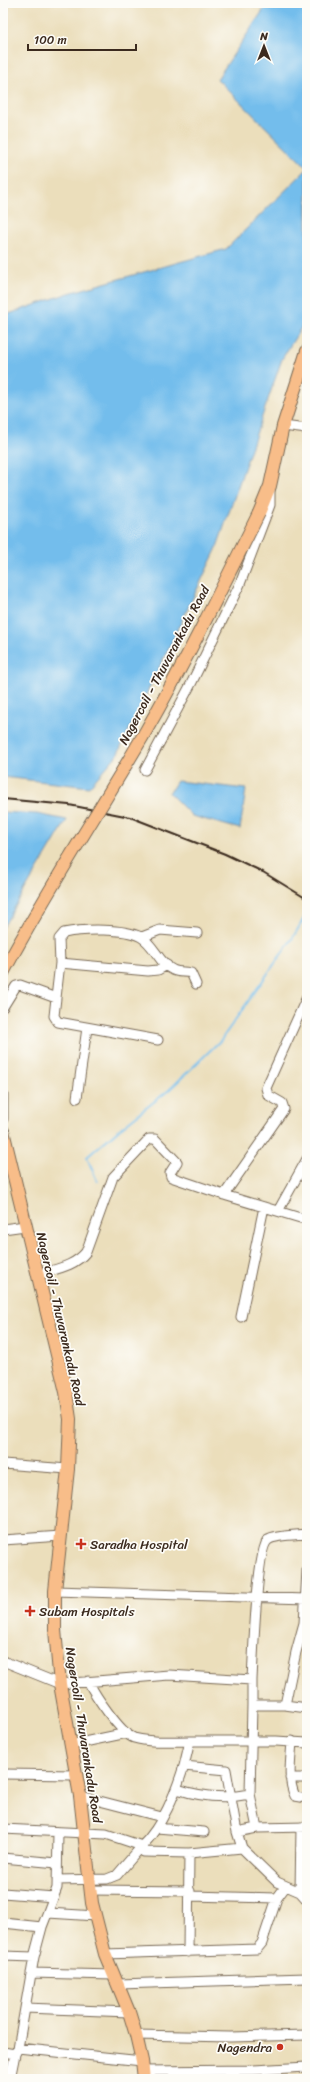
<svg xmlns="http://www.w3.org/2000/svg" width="310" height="2082" viewBox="0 0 310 2082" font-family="Sriracha,sans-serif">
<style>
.water{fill:#73bdec;stroke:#577485}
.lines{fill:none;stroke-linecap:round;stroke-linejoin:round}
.stream{stroke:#73bdec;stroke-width:2}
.minor-casing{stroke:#796955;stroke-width:11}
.major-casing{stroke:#796955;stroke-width:14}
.minor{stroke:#fff;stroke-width:9}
.major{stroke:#f8bd89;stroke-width:12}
.rail{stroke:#3b2a1e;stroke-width:2}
.major-bridge-casing{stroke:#796955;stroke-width:14;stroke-linecap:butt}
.major-bridge{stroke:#f8bd89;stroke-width:12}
.poi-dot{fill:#c8321e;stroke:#fdfcf7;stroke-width:1.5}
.labels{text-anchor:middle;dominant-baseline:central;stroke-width:3.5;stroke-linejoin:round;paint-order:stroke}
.street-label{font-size:13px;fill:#3b2a1e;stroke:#fdfcf7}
.poi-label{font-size:13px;fill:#3b2a1e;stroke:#fdfcf7;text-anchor:start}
</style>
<rect width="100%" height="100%" fill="#fdfcf7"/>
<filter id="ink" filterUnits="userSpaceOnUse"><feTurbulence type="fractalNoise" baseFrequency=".025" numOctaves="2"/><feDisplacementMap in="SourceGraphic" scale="8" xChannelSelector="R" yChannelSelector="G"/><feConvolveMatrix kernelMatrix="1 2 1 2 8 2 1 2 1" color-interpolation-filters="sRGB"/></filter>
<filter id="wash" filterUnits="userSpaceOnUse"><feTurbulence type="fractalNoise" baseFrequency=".012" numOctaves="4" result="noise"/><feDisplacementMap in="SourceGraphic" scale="16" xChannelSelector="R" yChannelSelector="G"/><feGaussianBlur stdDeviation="0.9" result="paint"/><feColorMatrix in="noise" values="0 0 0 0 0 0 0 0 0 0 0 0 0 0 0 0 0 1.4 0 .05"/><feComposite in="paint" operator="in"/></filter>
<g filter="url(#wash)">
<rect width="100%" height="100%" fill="#ebdebb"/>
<path class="water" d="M 268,3 L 307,3 L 307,168 L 217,79 Z
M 307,169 L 307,318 L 282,359 L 216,550 L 117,755 L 89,787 L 3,777 L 3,316 L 69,293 L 226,249 Z
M 177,781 L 246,789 L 240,829 L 192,816 L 169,793 Z
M 3,812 L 37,814 L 67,820 L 3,927 Z"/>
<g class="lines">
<path class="stream" d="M 97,1181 L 87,1157 L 118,1130 L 169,1090 L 221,1040 L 292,939 L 306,915"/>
</g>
</g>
<g filter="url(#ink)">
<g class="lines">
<defs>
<path id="minor" d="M 283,426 L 307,429
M 145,770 L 191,684 L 240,584 L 270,505 L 270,490
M 142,937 L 160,930 L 197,933
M 60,963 L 59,939 L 64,933 C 83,929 124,928 141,937 C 154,944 159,964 173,970 C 179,973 186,971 191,973 L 196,984
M 56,998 L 54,1016 L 58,1022 L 158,1040
M 3,1007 L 16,986 L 20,985 L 56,998 L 60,963 L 148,971 L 158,970 L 167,965
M 3,1095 L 3,1119
M 77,1098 L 87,1028
M 224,1195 L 284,1109 L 282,1103 L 268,1095 L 266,1088 L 307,997
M 278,1211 L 307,1159
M 3,1229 L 25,1226
M 37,1275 C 54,1269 74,1267 86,1252 L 113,1177 L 149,1139 L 155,1139 L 177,1162 L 170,1173 L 171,1177 L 224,1195 L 307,1220
M 241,1317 L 264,1207
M 3,1464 L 68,1469
M 3,1540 L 61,1536
M 55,1591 L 307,1599
M 3,1661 L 60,1684 L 169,1675 L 252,1680 C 253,1660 257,1548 268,1540 C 275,1535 298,1535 307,1534
M 252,1680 L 252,1705 L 285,1705 L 307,1708
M 88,1681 C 95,1695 120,1733 134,1738 C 151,1743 172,1741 190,1741 L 184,1766 L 226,1770 L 237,1832 L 242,1848 L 277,1882 L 300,1892 L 307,1900
M 285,1705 L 296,1652 L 304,1623 L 307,1570
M 190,1741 L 276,1741 L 307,1743
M 292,1741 C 291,1760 287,1779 295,1796 L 307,1798
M 70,1745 L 127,1733
M 184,1766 C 175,1794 163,1825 142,1846 L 144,1852 L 189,1853 L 242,1848
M 3,1774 L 75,1775
M 290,1778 L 307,1778
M 177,1789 C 201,1797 225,1799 250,1794
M 80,1796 L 162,1817
M 157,1828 L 204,1832
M 257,1828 L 307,1827
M 3,1829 L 106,1834 L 142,1846 L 117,1875 L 107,1879 L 57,1880
M 237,1832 L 257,1828 L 250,1794 L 252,1705
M 3,1858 L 57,1863
M 91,1890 L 190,1891
M 300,1892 L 301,1827
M 3,1893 L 54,1897
M 190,1896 L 277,1898
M 48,1913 L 96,1916
M 3,1923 L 42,1927
M 188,1952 L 189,1853
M 105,1954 L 257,1949 L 262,1943 L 277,1898 L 286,1886
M 3,1956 L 34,1957
M 31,1973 L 114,1975
M 119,1984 L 307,1978
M 25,2008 L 129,2012
M 136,2035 L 230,2037 L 307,2035
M 18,2048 L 34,1957 L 42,1927 L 57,1888 L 58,1832
M 3,2052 L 15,2054 L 18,2048 L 142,2061
M 143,2071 L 254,2070 L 307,2067
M 10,2079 L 15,2054"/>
<path id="major" d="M 259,513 L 270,486 L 283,426 L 307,351
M 3,1131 L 66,1392 L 70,1419 L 68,1469 L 55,1591 L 55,1630 L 60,1684 L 80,1796 L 92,1903 L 105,1954 L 129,2012 L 136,2035 L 142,2061 L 144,2079"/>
</defs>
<use href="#minor" class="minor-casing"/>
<use href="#major" class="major-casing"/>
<use href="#minor" class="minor"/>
<use href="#major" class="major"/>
<path class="rail" d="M 3,799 L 69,805 L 130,817 L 225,854 L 263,872 L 307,899"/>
<defs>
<path id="major-bridge" d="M 3,973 C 46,892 97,815 143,736 C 185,663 222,588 259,513"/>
</defs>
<use href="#major-bridge" class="major-bridge-casing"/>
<use href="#major-bridge" class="major-bridge"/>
</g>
</g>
<g class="poi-dot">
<path d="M79 1538h4v4h4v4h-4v4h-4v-4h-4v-4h4z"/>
<path d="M28 1605h4v4h4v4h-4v4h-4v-4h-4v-4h4z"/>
<circle cx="280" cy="2047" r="4"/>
</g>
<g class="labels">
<g class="street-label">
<text transform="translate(164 665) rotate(-62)">Nagercoil - Thuvarankadu Road</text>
<text transform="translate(61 1319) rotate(77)">Nagercoil - Thuvarankadu Road</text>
<text transform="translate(84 1735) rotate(81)">Nagercoil - Thuvarankadu Road</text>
</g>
<g class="poi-label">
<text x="90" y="1544">Saradha Hospital</text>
<text x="39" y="1611">Subam Hospitals</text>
<text x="272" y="2047" text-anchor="end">Nagendra</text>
</g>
</g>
<rect width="310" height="2082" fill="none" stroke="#fdfcf7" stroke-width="16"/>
<g transform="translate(264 46)" stroke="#fdfcf7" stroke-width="3" paint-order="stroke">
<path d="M0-3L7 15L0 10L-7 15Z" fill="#3b2a1e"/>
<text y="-6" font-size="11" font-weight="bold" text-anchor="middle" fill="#3b2a1e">N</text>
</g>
<path d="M28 44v6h108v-6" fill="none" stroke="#3b2a1e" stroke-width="2"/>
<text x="34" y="44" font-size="12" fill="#3b2a1e" stroke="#fdfcf7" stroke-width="3" paint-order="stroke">100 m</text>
</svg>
